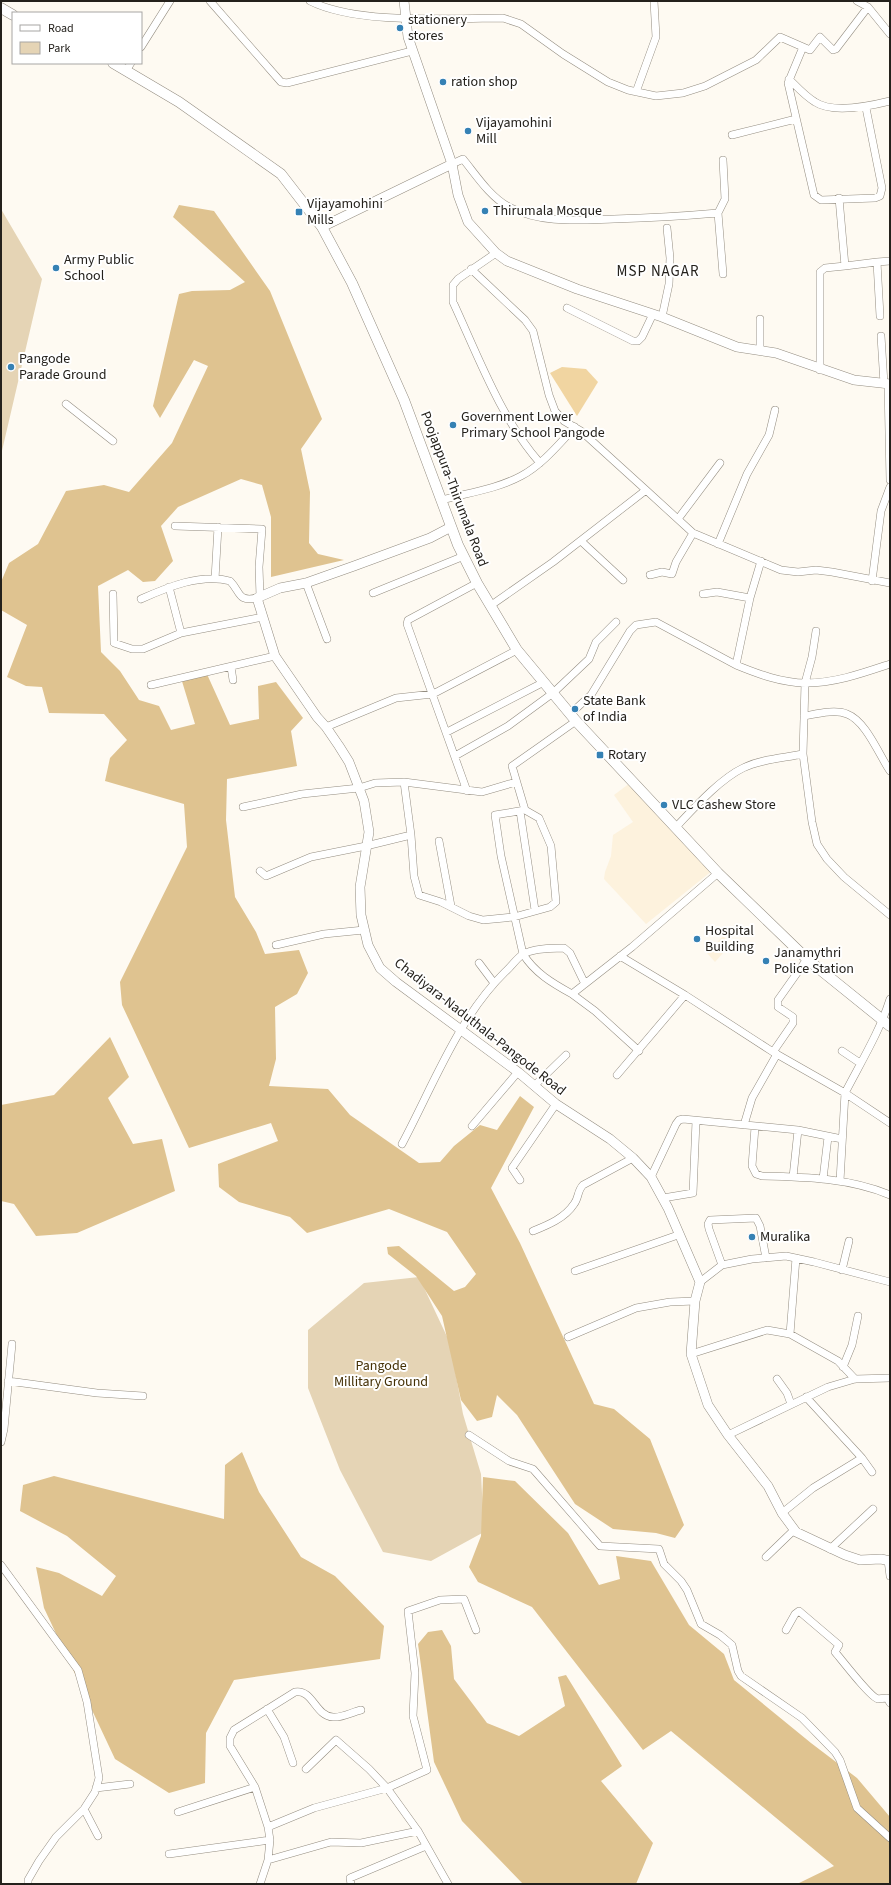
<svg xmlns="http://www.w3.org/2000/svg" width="891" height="1885" viewBox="0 0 891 1885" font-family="'Source Sans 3',sans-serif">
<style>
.built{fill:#fdf2dd}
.green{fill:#e5d4b5}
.forest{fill:#dfc390}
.water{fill:#f1d5a1}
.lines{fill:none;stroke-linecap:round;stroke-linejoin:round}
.minor-casing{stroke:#948d81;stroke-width:8}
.tertiary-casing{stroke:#948d81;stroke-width:10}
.secondary-casing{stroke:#948d81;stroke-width:11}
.minor{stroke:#fff;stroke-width:7}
.tertiary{stroke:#fff;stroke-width:9}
.secondary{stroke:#fff;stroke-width:10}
.poi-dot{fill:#3581b4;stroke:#fff;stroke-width:1.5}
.labels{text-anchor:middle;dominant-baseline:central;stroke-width:4;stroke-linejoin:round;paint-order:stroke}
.poi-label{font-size:14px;fill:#24211c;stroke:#fff;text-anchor:start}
.street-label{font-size:14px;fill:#24211c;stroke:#fff}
.park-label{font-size:14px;fill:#443005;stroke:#fff}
.neighbourhood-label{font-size:15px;letter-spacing:1px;fill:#24211c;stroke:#fff}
</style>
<rect width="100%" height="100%" fill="#fefaf2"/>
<path class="built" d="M 630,783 L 713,870 L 646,924 L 604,879 L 605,872 L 611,856 L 613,835 L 633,822 L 614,795 Z
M 723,936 L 731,944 L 715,962 L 707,953 Z"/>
<path class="green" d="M 1,209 L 42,279 L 1,455 Z
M 419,1277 L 450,1343 L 463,1414 L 481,1474 L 484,1532 L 431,1561 L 383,1552 L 340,1470 L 308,1388 L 308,1330 L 364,1283 Z"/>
<path class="forest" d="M 179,205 L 214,211 L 270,291 L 322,419 L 301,449 L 310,492 L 309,543 L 318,554 L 344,560 L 271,577 L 271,517 L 262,485 L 241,479 L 178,507 L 161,526 L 173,561 L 155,581 L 143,582 L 128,570 L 98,586 L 101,652 L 120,671 L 139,700 L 159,706 L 171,730 L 195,724 L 181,678 L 206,672 L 230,725 L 259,719 L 258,686 L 276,682 L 303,718 L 291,731 L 297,766 L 227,779 L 226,820 L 235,897 L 256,932 L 265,954 L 299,950 L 308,973 L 297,994 L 275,1007 L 276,1059 L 269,1086 L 328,1089 L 350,1115 L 419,1163 L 440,1162 L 454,1146 L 480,1125 L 497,1130 L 520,1096 L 534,1107 L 491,1188 L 520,1243 L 594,1404 L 614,1409 L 650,1439 L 684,1525 L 675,1538 L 656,1533 L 613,1529 L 575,1504 L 517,1415 L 497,1395 L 492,1417 L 477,1421 L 461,1400 L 442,1316 L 416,1276 L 388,1254 L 387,1247 L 399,1246 L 454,1291 L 465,1287 L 476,1274 L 447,1232 L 389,1209 L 307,1233 L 290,1217 L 239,1202 L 219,1187 L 218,1164 L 278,1141 L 271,1123 L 189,1148 L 122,1005 L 120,982 L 187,847 L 184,804 L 105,781 L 110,758 L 127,740 L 104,714 L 49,713 L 42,687 L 26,686 L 7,677 L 27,625 L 1,610 L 1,582 L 9,563 L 38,544 L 66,491 L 104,485 L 129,492 L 172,443 L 208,366 L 194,360 L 160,418 L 153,406 L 179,294 L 192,291 L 230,290 L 245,282 L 173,217 Z
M 110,1037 L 129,1077 L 108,1098 L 133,1144 L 162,1139 L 175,1191 L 77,1233 L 36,1236 L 14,1204 L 1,1201 L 1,1105 L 54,1095 Z
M 242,1452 L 259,1492 L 301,1557 L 335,1576 L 384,1626 L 380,1659 L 234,1680 L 206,1733 L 205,1783 L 169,1793 L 115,1759 L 44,1608 L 36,1567 L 59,1573 L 102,1596 L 116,1576 L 67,1536 L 20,1511 L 23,1485 L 54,1476 L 224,1519 L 225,1465 Z
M 483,1477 L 515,1481 L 568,1533 L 599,1585 L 620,1579 L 616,1556 L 651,1561 L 689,1625 L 724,1654 L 734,1680 L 811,1743 L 857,1778 L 890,1817 L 890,1884 L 797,1884 L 834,1866 L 671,1731 L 643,1750 L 532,1607 L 478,1582 L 469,1567 L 481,1536 Z
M 442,1630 L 451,1646 L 454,1679 L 487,1723 L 519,1736 L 565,1706 L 558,1677 L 566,1675 L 622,1766 L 601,1781 L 653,1843 L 636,1884 L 523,1884 L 462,1821 L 434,1762 L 418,1644 L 428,1632 Z"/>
<path class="water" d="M 562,367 L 586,369 L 598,382 L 577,416 L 550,373 Z"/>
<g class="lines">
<defs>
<path id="minor" d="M 210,1 L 281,82 L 287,83 L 412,51
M 310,1 C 358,25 449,18 503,18 L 521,24 L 563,54 L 608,82 L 628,90 L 656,96 L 683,93 L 705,86 L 756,60 L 780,37 L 803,47 L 788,83 L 814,195 L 821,200 L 875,198 L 880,196 L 882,188 L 866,108
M 857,1 L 868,7 L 890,34
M 141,47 L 170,1
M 803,47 L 810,50 L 820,37 L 833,50 L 836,49 L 868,7
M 126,71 L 131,63
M 789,79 C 797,87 805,96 815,102 C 833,114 870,106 890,101
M 636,92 L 656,37 L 654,1
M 732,135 L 796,119
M 452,164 L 463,159 C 476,175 490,197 509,207 C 542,224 579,220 614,219 C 649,218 684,216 718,213
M 496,253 L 458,279 L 453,285 L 453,302 C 478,356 501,419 540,463
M 877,262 L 890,261
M 845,266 L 877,262 L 880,316
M 471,269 L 525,320 L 533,331 L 549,395 L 555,411 L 564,421 L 581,431 L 646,490 L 553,562 L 490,606
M 723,274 L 718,213 L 725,199 L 723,160
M 567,308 L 633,341 L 638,341 L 642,337 L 652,316
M 662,317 L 669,284 L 670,258 L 667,228
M 881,336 L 884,384
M 760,351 L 760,319
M 820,370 L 820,272 L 825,268 L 845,266 L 839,198
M 888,384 L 890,480
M 66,404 L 113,441
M 646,490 L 693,533 L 781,570 L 798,572 L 816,570 L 832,572 L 890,583
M 442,500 C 467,493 497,489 521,476 C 542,465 559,444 575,427
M 678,519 L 720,463
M 175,526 L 262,529 L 259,567 L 260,596
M 581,541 L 623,580
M 718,544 L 747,474 L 769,435 L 775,410
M 761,561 L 750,598 L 736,665 C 758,674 782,683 806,683 C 835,683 863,673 890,664
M 650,575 L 662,572 L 672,574 L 676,562 L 693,533
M 215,579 L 218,527
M 872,581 L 881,511 L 890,487
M 306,583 L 327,639
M 169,587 L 181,633
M 373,593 L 464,556
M 113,594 L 114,643 L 132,649 L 143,649 L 181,633 L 263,617
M 703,594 L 717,592 L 750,598
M 141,599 C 168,587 201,573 230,581 C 241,592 237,602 257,598
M 816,631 L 812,657 L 805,683 L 803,754 L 812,822 L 817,844 L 827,859 L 844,877 L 890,915
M 231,667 L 233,680
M 151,685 L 275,656
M 570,714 L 591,695 L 630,631 L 636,625 L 656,622 L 736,665
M 804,716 C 816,714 835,709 847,714 C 866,721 879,755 890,771
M 326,727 L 396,698 L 433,694 L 517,650
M 447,732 L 544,682
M 455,756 L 508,726 L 553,693 L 589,659 L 596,642 L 616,622
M 404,782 L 411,835
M 467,791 L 407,624 L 408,620 L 477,583
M 243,807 L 302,794 L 359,788 L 375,783 L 404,782 L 482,792 L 516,782
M 525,810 L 495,815 L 501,856 L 523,954 C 535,973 552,983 572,994 L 632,947 L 718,873
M 520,811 L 535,910
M 676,827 C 694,808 720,779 743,768 C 761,759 784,758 803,754
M 439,841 L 451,906
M 260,871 L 266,876 L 311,857 L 366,846 L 411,835 L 414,876 L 419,895 L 441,902 L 469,916 L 483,920 L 514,917 L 550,907 L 556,902 L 551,846 L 539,818 L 525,810 L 512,766 L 576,721
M 276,945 L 324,934 L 364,930
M 620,956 L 685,995
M 479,963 L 494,983
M 572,994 L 595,1011 L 639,1051
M 890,999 C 880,1031 861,1062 845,1093 L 890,1123
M 842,1051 L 860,1063
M 773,1052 L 793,1023 L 793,1017 L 778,1007 L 778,1000 L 807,959
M 617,1075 L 685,995 L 773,1052 L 845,1093 L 840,1181
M 534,1086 L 566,1055
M 744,1125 L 752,1098 L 777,1054
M 472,1126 L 518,1072
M 755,1127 L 752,1166 L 756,1174 L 762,1176 C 805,1177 850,1178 890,1195
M 402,1144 C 433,1086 458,1018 505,972 C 511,967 516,959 522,955 C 532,948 552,948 564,948 L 570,953 L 585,984
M 651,1177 L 676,1124 L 679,1120 L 683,1119 L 798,1130 L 842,1139
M 793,1177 L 798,1130
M 823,1179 L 828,1137
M 520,1180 L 512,1168 L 556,1104
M 663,1198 L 693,1193 L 696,1121
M 533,1231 C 548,1225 565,1218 574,1204 C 579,1198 577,1191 583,1185 L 633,1158
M 722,1265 L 709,1229 L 708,1224 L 710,1220 L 756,1218 L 760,1226 L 766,1258
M 842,1270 L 849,1241
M 575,1271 L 678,1235
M 700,1282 L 722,1265 L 752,1259 L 786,1256 L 814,1262 L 890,1282
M 790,1334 L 796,1258
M 568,1337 L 636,1308 L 670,1302 L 695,1301
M 691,1354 L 767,1330 L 790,1334 L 838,1361 L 855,1379
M 843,1367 L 852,1345 L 858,1316
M 777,1379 L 787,1393 L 791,1404
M 8,1381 L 97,1393 L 143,1396
M 806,1397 L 862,1458 L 872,1472
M 469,1435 L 509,1461 L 533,1469 L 600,1546 L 659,1549 L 664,1564 L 681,1581 L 687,1590 L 701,1624 L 720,1635 L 732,1645 L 738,1671 L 741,1676 L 802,1718 L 835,1752 L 840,1760 L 857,1808 L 890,1838
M 728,1435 L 828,1387 L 855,1379 L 890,1378
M 1,1442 L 4,1429 L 12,1344
M 782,1513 L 813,1488 L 862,1458
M 830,1549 L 873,1509
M 766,1557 L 794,1530
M 888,1560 L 890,1576
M 1,1565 L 78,1670 L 87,1702 L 99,1778 L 95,1792 L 84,1809 L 56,1837 L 39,1861 L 28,1880 L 28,1884
M 786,1630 L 795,1614 L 799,1611 L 839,1645 L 835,1652 C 842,1660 870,1697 878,1699 C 880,1699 884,1698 887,1698 L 890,1703
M 267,1709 L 284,1737 L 293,1763
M 306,1769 L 336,1740 L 369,1769 L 387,1788 L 427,1770 L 413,1716 L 415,1673 L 408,1611 L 440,1600 L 464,1599 L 476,1630
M 96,1788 L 130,1784
M 84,1809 L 98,1836
M 178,1812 L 255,1787
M 268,1827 L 314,1808 L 387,1788 L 418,1831 L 448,1884
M 169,1854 L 270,1840
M 268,1860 L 331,1842 L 361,1843 L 418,1831
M 260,1884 L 268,1860 L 270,1840 L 268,1827 L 255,1787 L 230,1746 L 230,1738 L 234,1730 L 295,1692 C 313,1689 315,1716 333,1717 C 342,1718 352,1712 361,1710
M 351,1884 L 350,1878 L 426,1846"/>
<path id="tertiary" d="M 404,1 L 408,37 L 452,164 L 458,195 L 468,222 L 496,253 L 507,261 L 577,289 L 662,317 L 737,347 L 776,353 L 854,380 L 890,384
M 322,227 L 452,164
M 451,527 L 430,538 L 354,566 L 306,583 L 280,588 L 257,598 L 275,656 L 317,717 L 326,727 L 339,746 L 349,762 L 364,801 L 369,832 L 360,887 L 361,915 L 368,945 L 380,968 L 396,982 L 518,1072 L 556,1104 L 610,1139 L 633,1158 L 651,1177 L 668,1208 L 700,1282 L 695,1301 L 691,1354 L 708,1405 L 728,1435 L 768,1486 L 782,1513 L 796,1532 L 845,1555 L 860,1560 L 881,1559 L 890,1561"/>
<path id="secondary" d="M 1,8 L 13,15
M 113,63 L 179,102 L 281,174 L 322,227 L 352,283 L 404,400 L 458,545 L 477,583 L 517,650 L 576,721 L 718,873 L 807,959 L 890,1026"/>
</defs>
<use href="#minor" class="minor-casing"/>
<use href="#tertiary" class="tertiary-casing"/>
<use href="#secondary" class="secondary-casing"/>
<use href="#minor" class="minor"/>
<use href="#tertiary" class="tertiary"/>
<use href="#secondary" class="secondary"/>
</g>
<g class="poi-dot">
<circle cx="400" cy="28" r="4"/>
<circle cx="443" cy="82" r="4"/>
<circle cx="468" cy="131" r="4"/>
<circle cx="485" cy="211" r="4"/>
<rect x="295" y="208" width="8" height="8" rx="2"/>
<circle cx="56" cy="268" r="4"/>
<circle cx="11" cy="367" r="4"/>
<circle cx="453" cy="425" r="4"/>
<circle cx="575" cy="709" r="4"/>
<rect x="596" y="751" width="8" height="8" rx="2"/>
<circle cx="664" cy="805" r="4"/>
<circle cx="697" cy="939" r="4"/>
<circle cx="766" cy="961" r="4"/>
<circle cx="752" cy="1237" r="4"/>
</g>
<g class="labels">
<g class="poi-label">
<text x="408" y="20">stationery<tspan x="408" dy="16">stores</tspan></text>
<text x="451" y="82">ration shop</text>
<text x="476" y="123">Vijayamohini<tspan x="476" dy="16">Mill</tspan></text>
<text x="307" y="204">Vijayamohini<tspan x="307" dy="16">Mills</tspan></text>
<text x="493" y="211">Thirumala Mosque</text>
<text x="64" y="260">Army Public<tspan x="64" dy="16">School</tspan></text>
<text x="19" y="359">Pangode<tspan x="19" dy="16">Parade Ground</tspan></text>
<text x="461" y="417">Government Lower<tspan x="461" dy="16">Primary School Pangode</tspan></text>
<text x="583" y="701">State Bank<tspan x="583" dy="16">of India</tspan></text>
<text x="608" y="755">Rotary</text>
<text x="672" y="805">VLC Cashew Store</text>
<text x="705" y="931">Hospital<tspan x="705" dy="16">Building</tspan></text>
<text x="774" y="953">Janamythri<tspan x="774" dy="16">Police Station</tspan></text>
<text x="760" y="1237">Muralika</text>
</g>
<g class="street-label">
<text transform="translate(454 489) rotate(69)">Poojappura-Thirumala Road</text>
<text transform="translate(480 1027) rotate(38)">Chadiyara-Naduthala-Pangode Road</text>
</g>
<g class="park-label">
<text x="381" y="1366">Pangode<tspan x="381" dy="16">Millitary Ground</tspan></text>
</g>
<g class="neighbourhood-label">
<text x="658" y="271">MSP NAGAR</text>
</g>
</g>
<rect width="891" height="1885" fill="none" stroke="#24211c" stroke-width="4"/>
<rect x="12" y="12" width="130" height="52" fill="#ffffff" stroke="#a7a6a4"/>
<rect x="20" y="25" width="20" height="6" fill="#ffffff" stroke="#a7a6a4"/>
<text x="48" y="32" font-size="12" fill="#24211c">Road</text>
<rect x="20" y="42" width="20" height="12" fill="#e5d4b5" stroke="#a7a6a4"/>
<text x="48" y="52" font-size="12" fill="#24211c">Park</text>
</svg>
